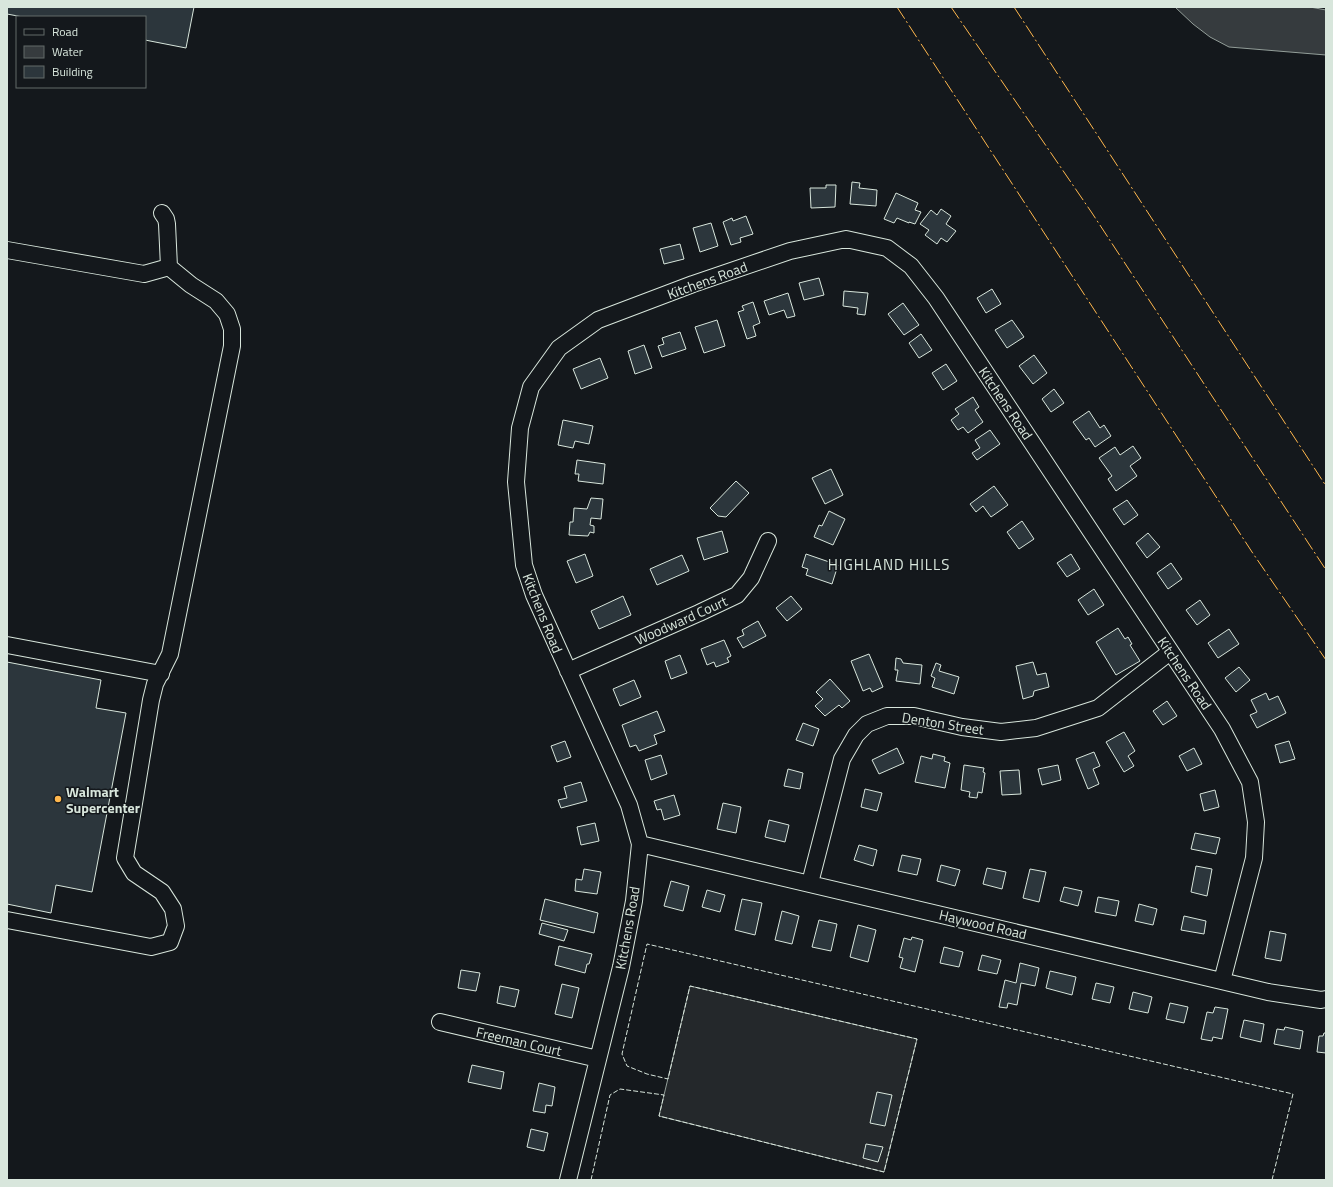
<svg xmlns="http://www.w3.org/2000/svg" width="1333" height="1187" viewBox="0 0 1333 1187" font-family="'Titillium Web',sans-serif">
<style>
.parking{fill:#24282b;stroke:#939e99}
.water{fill:#363b3e;stroke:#939e99}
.building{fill:#2c363c;stroke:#d8e6dc}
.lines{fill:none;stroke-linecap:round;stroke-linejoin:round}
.minor-casing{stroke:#d8e6dc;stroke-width:18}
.minor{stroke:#14181c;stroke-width:16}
.fence{stroke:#d8e6dc;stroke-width:1;stroke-dasharray:5 2;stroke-linecap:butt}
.power{stroke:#ffb74d;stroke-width:1;stroke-dasharray:14 3 2 3;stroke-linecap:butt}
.poi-dot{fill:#ffb74d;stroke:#14181c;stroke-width:1.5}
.labels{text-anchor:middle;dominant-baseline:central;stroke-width:3;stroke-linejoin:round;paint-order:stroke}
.street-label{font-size:14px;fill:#d8e6dc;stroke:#14181c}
.poi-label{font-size:14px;font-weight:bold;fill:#d8e6dc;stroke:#14181c;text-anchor:start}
.neighbourhood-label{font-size:15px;letter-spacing:1px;fill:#d8e6dc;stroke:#14181c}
</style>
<rect width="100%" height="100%" fill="#14181c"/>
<path class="parking" d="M 690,986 L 917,1039 L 884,1172 L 659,1116 Z"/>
<path class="water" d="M 1175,7 L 1310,7 L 1326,10 L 1326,55 L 1229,47 L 1210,37 L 1193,24 Z"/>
<path class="building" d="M 7,7 L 194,7 L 186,48 L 145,40 L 145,17 L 23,17 L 7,14 Z
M 852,182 L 860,183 L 859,188 L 877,190 L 876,206 L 850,204 Z
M 826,185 L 836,185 L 835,207 L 811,208 L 810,188 L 826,188 Z
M 896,193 L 918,203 L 915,210 L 921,212 L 915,224 L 909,222 L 909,223 L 897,218 L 894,223 L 884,219 Z
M 941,209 L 951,216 L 946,224 L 956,231 L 947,242 L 941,238 L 937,244 L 925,235 L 929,230 L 920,224 L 931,210 L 937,215 Z
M 746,216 L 753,234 L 740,238 L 741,242 L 731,245 L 723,222 L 732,218 L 733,221 Z
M 711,223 L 718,246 L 700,252 L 693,228 Z
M 680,244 L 684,259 L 664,264 L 660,249 Z
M 819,278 L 824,295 L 804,300 L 799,283 Z
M 992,289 L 1001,304 L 986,313 L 977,298 Z
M 844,291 L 868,293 L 865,315 L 857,314 L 858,308 L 843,306 Z
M 788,293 L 795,316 L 787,318 L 784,310 L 769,315 L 764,301 Z
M 753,302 L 760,323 L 753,326 L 756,336 L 747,339 L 738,312 L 744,310 L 742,306 Z
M 903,303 L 919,325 L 904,335 L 888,314 Z
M 717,320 L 725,346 L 704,353 L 695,327 Z
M 1012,320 L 1024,337 L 1007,348 L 995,330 Z
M 680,332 L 686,349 L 662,357 L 658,346 L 664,344 L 662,338 Z
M 921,334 L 932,350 L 919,358 L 909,343 Z
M 644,345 L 652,368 L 635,374 L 628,351 Z
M 1034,355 L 1047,373 L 1033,384 L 1019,366 Z
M 600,358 L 608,378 L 581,389 L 573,369 Z
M 946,364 L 957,381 L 943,390 L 932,373 Z
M 1054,389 L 1064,403 L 1051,412 L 1042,399 Z
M 973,397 L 979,407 L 975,410 L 983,422 L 968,433 L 963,427 L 958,430 L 951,420 L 959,414 L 955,409 Z
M 1089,411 L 1100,428 L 1104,425 L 1111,436 L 1095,447 L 1089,438 L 1086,440 L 1073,422 Z
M 563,420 L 593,426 L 589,444 L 575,441 L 573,448 L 558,445 Z
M 990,430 L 1000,444 L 977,460 L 972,453 L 980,448 L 975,440 Z
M 1133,446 L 1141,458 L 1130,466 L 1137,476 L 1116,491 L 1108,479 L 1112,476 L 1099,458 L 1115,447 L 1120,455 Z
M 577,460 L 605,464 L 603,484 L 578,481 L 579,474 L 575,474 Z
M 831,469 L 843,495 L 825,504 L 812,478 Z
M 736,481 L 749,493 L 726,517 L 718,516 L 710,508 Z
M 994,486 L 1008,505 L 991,517 L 983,506 L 976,512 L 970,504 Z
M 591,498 L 603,499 L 601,519 L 591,518 L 590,525 L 594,526 L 594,533 L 590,532 L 588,536 L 569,535 L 570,522 L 573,522 L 574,508 L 587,509 Z
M 1127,500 L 1138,515 L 1124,525 L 1113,509 Z
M 829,511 L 845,519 L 833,545 L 814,537 L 819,525 L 822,526 Z
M 1022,521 L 1034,539 L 1019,549 L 1007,532 Z
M 722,531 L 728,552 L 704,560 L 697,538 Z
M 1148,533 L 1160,547 L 1147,558 L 1136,543 Z
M 585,554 L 593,576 L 576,583 L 567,561 Z
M 806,554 L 838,565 L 832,584 L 806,575 L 808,569 L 802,567 Z
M 1071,554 L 1080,569 L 1067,577 L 1057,563 Z
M 682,555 L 689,571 L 657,585 L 650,569 Z
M 1171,563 L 1182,579 L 1168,589 L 1157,573 Z
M 1094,589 L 1104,605 L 1088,615 L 1078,600 Z
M 623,596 L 631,615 L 599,629 L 591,611 Z
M 791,596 L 802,609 L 787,621 L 776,608 Z
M 1200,600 L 1210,615 L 1197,625 L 1186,610 Z
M 758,621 L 766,636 L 743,648 L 737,638 L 744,635 L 742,630 Z
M 1118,628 L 1125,639 L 1128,637 L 1132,644 L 1130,645 L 1140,661 L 1116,675 L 1096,642 Z
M 1229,629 L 1239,644 L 1218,658 L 1208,643 Z
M 724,640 L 731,656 L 727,658 L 729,662 L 716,667 L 714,662 L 707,665 L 701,649 Z
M 869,654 L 883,687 L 872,692 L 870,688 L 863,691 L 851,661 Z
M 680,655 L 687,673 L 671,679 L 665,661 Z
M 896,658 L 901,659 L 903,663 L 922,665 L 920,684 L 896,681 L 898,670 L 895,670 Z
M 7,662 L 101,680 L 96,708 L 126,713 L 92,892 L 56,885 L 51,913 L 7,904 Z
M 1033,662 L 1037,675 L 1046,673 L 1049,687 L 1034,691 L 1033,696 L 1023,699 L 1016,666 Z
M 936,663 L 941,665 L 939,671 L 959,677 L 954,694 L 932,687 L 935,678 L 931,676 Z
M 1239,667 L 1250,680 L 1236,692 L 1225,678 Z
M 830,679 L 850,701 L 842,708 L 839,705 L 825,716 L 815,706 L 823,699 L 816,692 Z
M 634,680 L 641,697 L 620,706 L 613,689 Z
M 1266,693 L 1269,700 L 1278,696 L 1286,713 L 1257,728 L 1250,715 L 1257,712 L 1251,700 Z
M 1167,701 L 1177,716 L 1163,725 L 1153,711 Z
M 657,711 L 665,731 L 654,735 L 657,744 L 639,751 L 636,745 L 630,747 L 622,725 Z
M 803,723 L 819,729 L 813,746 L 796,740 Z
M 1124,732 L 1135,751 L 1128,756 L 1134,766 L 1124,772 L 1106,742 Z
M 565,741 L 571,757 L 557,762 L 551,746 Z
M 1289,741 L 1295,759 L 1280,763 L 1275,745 Z
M 897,748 L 904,763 L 879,774 L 872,760 Z
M 1194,748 L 1202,764 L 1187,771 L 1179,756 Z
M 1094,752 L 1100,766 L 1093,769 L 1099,784 L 1088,789 L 1076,759 Z
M 933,754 L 945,757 L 944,761 L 950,763 L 945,788 L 915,782 L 921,756 L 932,759 Z
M 661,755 L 667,774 L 651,780 L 645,760 Z
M 964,765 L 984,768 L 983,772 L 985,773 L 982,793 L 978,792 L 977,798 L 969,797 L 970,792 L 961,790 Z
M 1058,765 L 1061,780 L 1042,785 L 1038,769 Z
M 788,769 L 803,773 L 800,789 L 784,786 Z
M 1019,770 L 1021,794 L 1002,795 L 1000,771 Z
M 581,782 L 587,801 L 561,808 L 558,800 L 567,798 L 564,787 Z
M 865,789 L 882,793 L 877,811 L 861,807 Z
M 1215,790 L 1219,807 L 1204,811 L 1200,794 Z
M 674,795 L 680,815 L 664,820 L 661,809 L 657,810 L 654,801 Z
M 723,803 L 741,807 L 736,833 L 717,829 Z
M 769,820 L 789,825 L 785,842 L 765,837 Z
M 595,823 L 599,841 L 581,845 L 577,827 Z
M 1195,833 L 1220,838 L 1216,854 L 1191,849 Z
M 859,845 L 877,850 L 873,866 L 854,860 Z
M 902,855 L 921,859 L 917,875 L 898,871 Z
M 941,865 L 960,870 L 955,886 L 937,881 Z
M 1196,866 L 1212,869 L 1207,896 L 1191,892 Z
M 987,868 L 1006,872 L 1002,889 L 983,884 Z
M 584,869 L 601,872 L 597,894 L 575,891 L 576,879 L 582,880 Z
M 1030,869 L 1046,872 L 1039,902 L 1023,898 Z
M 671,881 L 689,886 L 683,911 L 664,906 Z
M 1064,887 L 1082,891 L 1078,906 L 1060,901 Z
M 707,890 L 725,895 L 720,912 L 702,907 Z
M 1098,897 L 1119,901 L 1116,916 L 1095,912 Z
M 545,899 L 598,913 L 594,933 L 540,920 Z
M 742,899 L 762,903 L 755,935 L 735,930 Z
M 1139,904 L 1157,909 L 1153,925 L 1135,921 Z
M 782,911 L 799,916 L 792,944 L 775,940 Z
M 1184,916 L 1206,921 L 1204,934 L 1181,930 Z
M 819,920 L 837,924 L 831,951 L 812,947 Z
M 542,923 L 568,930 L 564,941 L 539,934 Z
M 858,925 L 876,930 L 868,962 L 850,957 Z
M 1270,931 L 1286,934 L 1281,961 L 1265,958 Z
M 912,937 L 923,940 L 915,972 L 900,968 L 903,958 L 899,957 L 904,938 L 911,940 Z
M 559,946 L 592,954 L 589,964 L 587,964 L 585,973 L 555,965 Z
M 944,947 L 963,952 L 959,967 L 940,963 Z
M 982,955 L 1001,960 L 997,974 L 978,970 Z
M 1020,963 L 1039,968 L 1035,986 L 1021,983 L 1017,1005 L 1008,1003 L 1007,1008 L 999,1007 L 1005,980 L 1016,983 Z
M 461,970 L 480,973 L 476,991 L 458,988 Z
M 1050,971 L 1076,977 L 1072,995 L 1046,988 Z
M 1096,983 L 1114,987 L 1110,1003 L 1092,999 Z
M 562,984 L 579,988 L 572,1018 L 555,1014 Z
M 500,986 L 519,990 L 515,1007 L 497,1003 Z
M 1133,992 L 1152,997 L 1148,1013 L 1129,1009 Z
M 1170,1003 L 1188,1007 L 1184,1023 L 1166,1019 Z
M 1215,1007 L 1228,1009 L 1222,1039 L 1213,1037 L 1212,1041 L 1201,1039 L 1207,1012 L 1213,1013 Z
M 1244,1020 L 1264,1024 L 1261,1042 L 1240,1037 Z
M 1285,1027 L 1303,1031 L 1300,1049 L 1274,1044 L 1277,1029 L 1284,1030 Z
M 1324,1033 L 1326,1033 L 1326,1053 L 1317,1052 L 1319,1036 L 1323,1036 Z
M 472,1065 L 504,1072 L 501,1089 L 468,1082 Z
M 539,1083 L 555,1087 L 552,1106 L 546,1105 L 545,1113 L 533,1111 Z
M 877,1092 L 892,1095 L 885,1126 L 870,1123 Z
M 531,1129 L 548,1133 L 544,1151 L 527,1147 Z
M 866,1144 L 883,1147 L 878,1162 L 863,1158 Z"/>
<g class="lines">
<defs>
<path id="minor" d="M 7,250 L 144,274 L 169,267
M 7,645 L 161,674
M 568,671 L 699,613 L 737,595 L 751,578 L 768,541
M 640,844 L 1268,992 L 1321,1000 L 1326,999
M 810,883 L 842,759 L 856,735 L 867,724 L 887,716 L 914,716 L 962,727 L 1001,732 L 1036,728 L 1098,708 L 1170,652
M 7,920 L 151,947 L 170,942 L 176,926 L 173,909 L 162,892 L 134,873 L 125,858 L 151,700 L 155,684 L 170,654 L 232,346 L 232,329 L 227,314 L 216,301 L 191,285 L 169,267 L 167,224 L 166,219 L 162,213
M 440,1022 L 598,1059
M 568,1180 L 621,967 L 634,901 L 640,844 L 629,805 L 534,595 L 524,565 L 516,482 L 520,428 L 531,387 L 559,348 L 598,320 L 693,284 L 790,251 L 846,239 L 887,248 L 911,266 L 936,298 L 1222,729 L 1250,782 L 1256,822 L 1254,858 L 1222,981"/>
</defs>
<use href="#minor" class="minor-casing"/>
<use href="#minor" class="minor"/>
<path class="fence" d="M 591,1180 L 610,1095 L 620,1089 L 664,1095 L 659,1116 L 884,1172 L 917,1039 L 690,986 L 668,1079 L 647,1074 L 627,1066 L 622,1054 L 647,944 L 1293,1094 L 1272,1180"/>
<path class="power" d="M 897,7 L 1252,552 L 1326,660
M 951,7 L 1092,213 L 1326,570
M 1014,7 L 1326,486"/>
</g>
<circle class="poi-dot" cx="58" cy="799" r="4"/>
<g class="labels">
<g class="street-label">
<text transform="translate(707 280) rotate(-20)">Kitchens Road</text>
<text transform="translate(1006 403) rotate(56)">Kitchens Road</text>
<text transform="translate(543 613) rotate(68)">Kitchens Road</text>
<text transform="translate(681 620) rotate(-24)">Woodward Court</text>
<text transform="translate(1185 673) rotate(56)">Kitchens Road</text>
<text transform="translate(943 723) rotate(9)">Denton Street</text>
<text transform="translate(983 924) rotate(13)">Haywood Road</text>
<text transform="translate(627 928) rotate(-80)">Kitchens Road</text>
<text transform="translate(519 1041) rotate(13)">Freeman Court</text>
</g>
<g class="poi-label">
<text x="66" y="791">Walmart<tspan x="66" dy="16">Supercenter</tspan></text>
</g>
<g class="neighbourhood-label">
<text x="889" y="564">HIGHLAND HILLS</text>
</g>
</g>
<rect width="1333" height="1187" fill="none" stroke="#d8e6dc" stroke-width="16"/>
<rect x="16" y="16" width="130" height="72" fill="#14181c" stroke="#626a69"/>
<rect x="24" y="29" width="20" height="6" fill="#14181c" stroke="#626a69"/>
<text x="52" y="36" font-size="12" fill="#d8e6dc">Road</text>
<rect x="24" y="46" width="20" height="12" fill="#363b3e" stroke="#626a69"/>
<text x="52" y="56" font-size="12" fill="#d8e6dc">Water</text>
<rect x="24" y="66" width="20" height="12" fill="#2c363c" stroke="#626a69"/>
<text x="52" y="76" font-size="12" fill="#d8e6dc">Building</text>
</svg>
